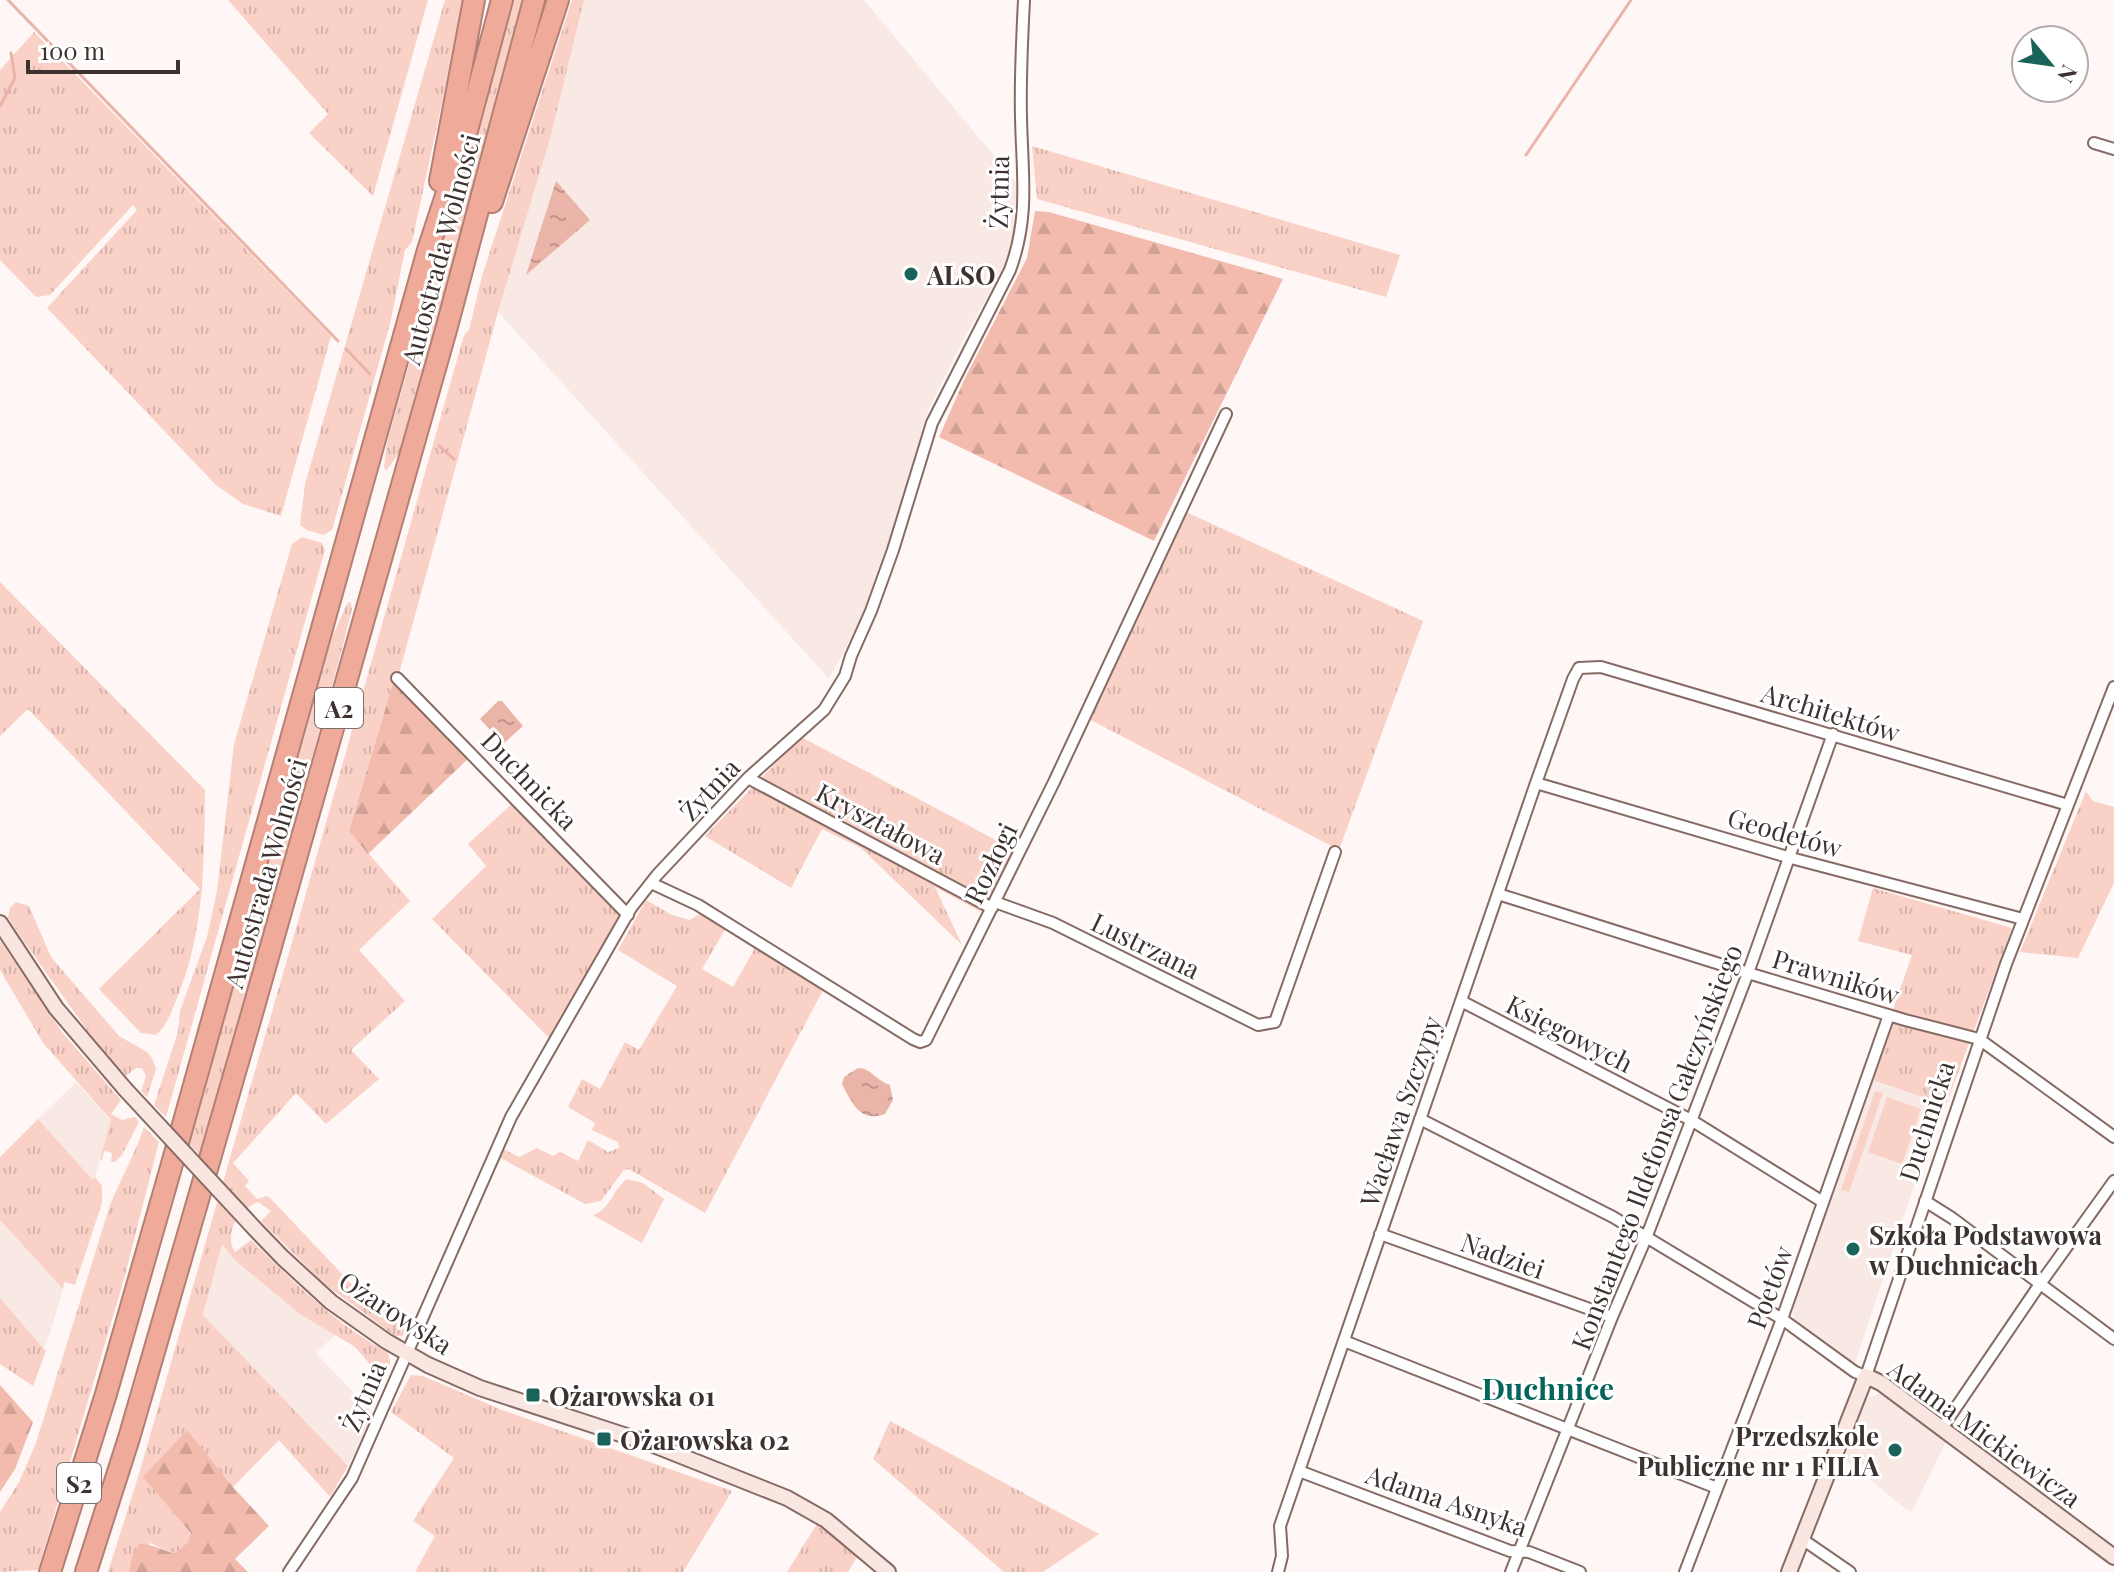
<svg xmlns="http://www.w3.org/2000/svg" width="2114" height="1572" viewBox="0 0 2114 1572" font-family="'Playfair Display',serif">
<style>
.built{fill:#f9e9e5}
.grass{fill:url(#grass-tufts)}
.forest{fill:url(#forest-firs)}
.pitch{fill:#f9d1c7}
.water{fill:url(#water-ripples)}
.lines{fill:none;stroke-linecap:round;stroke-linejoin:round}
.stream{stroke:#ebb4a8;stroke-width:3}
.street-casing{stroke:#866b65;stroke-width:14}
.secondary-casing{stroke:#866b65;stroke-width:18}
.highway-casing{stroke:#b28075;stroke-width:24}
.street{stroke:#fff;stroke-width:10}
.secondary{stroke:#fae6e1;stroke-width:14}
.highway{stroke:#f0aa9a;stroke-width:20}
.secondary-bridge-casing{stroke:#866b65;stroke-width:18;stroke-linecap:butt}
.secondary-bridge{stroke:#fae6e1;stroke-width:14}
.poi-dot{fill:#19635a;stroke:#fff;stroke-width:3}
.labels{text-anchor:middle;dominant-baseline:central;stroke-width:6;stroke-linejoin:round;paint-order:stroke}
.shield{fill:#fff;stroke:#78706e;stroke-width:2}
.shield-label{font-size:24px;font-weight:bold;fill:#3e3230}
.street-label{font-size:26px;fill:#3e3230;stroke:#fff}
.poi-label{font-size:26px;font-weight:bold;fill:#3e3230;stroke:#fff;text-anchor:start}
.quarter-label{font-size:30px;font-weight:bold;fill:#05655b;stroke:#fff}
</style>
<defs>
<pattern id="grass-tufts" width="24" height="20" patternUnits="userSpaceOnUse" patternTransform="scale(2)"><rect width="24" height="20" fill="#f9d1c7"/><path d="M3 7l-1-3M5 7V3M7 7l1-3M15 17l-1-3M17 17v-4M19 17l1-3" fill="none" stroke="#d6b4ab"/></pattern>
<pattern id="forest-firs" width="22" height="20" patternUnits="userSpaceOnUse" patternTransform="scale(2)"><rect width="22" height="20" fill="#f2bbae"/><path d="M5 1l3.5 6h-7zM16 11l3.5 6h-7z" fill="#d1a196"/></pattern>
<pattern id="water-ripples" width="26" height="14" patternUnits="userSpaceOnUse" patternTransform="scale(2)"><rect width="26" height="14" fill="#ebb4a8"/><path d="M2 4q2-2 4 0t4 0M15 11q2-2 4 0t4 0" fill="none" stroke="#c09389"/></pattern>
</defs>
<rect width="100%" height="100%" fill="#fef7f6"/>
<path class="built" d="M 584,0 L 864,0 L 1020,187 L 1021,195 L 1013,250 L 959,348 L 928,411 L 870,603 L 829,679 L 498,312 L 550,139 Z
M 1870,1080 L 1946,1105 L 1935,1123 L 1855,1363 L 1797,1323 L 1792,1312 Z
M 76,1082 L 111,1121 L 94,1181 L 38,1119 Z
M 0,1220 L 63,1289 L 47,1343 L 43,1347 L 0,1298 Z
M 222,1243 L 336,1334 L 316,1353 L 374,1414 L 348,1466 L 203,1315 Z
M 1880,1393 L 1946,1442 L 1911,1513 L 1844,1459 L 1866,1399 Z"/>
<path class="grass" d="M 228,0 L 428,0 L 373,196 L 309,133 L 328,114 Z
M 445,0 L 464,0 L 412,242 L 405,250 L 391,320 L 332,530 L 324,535 L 307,530 L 300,525 L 305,484 Z
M 510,0 L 526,0 L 400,452 L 386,471 L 384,467 L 387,442 L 499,48 Z
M 572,0 L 584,0 L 550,139 L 498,312 L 400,670 L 393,683 L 349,831 L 410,901 L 359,950 L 405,1001 L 351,1050 L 379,1079 L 326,1124 L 296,1093 L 233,1163 L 249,1181 L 245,1186 L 257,1199 L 267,1196 L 270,1198 L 362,1295 L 405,1324 L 407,1331 L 402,1336 L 395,1336 L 322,1282 L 261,1221 L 271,1211 L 258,1202 C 239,1209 223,1233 235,1252 L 251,1240 C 293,1281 335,1324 387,1352 C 392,1361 390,1365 387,1374 L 380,1376 L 355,1347 L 300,1314 L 236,1261 L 222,1244 L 203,1315 L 348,1466 L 330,1497 L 279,1440 L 233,1487 L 186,1430 L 191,1532 L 187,1543 L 175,1553 L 165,1551 L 151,1543 L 131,1560 L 129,1572 L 108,1572 L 139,1474 L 297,925 L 464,335 L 469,330 L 482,276 Z
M 34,32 L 331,336 L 281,516 L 243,504 L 216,485 L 47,308 L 137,210 L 133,205 L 50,295 L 36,297 L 0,260 L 0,70 Z
M 1032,146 L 1400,255 L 1386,297 L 1037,199 Z
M 1184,511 L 1423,621 L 1339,850 L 1089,719 Z
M 302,537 L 322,543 L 325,550 L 166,1117 L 154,1105 L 178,1032 L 180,1011 L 207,937 L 217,891 L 234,744 L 292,544 Z
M 0,582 L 205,790 C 204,861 205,931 177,998 C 171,1012 167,1026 156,1035 L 141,1033 L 99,989 L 200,889 L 28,709 L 0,736 Z
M 348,602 L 351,603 L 352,609 L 342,649 L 201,1156 L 188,1143 L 332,637 Z
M 801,737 L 1015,850 L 981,912 L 935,887 L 962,945 L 861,848 L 822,829 L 791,888 L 705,836 Z
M 2086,791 L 2093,801 L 2114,807 L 2114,883 L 2078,958 L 2020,952 Z
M 512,804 L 616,906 L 619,919 L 607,944 L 549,1038 L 432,919 L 486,866 L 468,844 Z
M 1873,888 L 2012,928 L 1946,1105 L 1869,1079 L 1912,955 L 1858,941 Z
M 646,900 L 672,915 L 690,920 L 701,913 L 726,928 L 702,969 L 733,987 L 755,948 L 823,990 L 705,1213 L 629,1169 L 623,1171 L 601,1201 L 585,1204 L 499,1157 L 503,1149 L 519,1157 L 537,1148 L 553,1156 L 560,1152 L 578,1161 L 588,1140 L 608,1152 L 619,1148 L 618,1142 L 592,1130 L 595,1123 L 568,1107 L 582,1079 L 600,1089 L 625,1042 L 639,1050 L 677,986 L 618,950 Z
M 16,902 L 29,906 L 51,957 L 119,1036 L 147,1052 L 152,1058 L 156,1069 L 147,1097 L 141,1091 L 146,1076 L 142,1068 L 136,1068 L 126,1076 L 102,1051 L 20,936 L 8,917 L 10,908 Z
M 0,940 L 62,1032 L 121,1100 L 111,1114 L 122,1120 L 135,1117 L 139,1122 L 122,1155 L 115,1162 L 111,1162 L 112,1153 L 104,1151 L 102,1160 L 100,1159 L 111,1120 L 43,1043 L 0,970 Z
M 38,1119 L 93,1180 L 95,1177 L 102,1186 L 102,1203 L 75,1285 L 64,1282 L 63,1289 L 0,1220 L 0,1157 Z
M 144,1127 L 159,1142 L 124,1279 L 38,1570 L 0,1572 L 0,1512 L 19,1482 L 36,1443 L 110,1205 C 121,1178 135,1154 144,1127 Z
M 627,1179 L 643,1183 L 664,1199 L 642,1243 L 593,1215 C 611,1209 613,1189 627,1179 Z
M 0,1298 L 46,1351 L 33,1386 L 0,1364 Z
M 411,1375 L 423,1376 L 502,1410 L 732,1491 L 683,1572 L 415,1572 L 435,1536 L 413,1521 L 454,1458 L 391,1412 Z
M 890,1421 L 1099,1534 L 1043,1572 L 1004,1572 L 873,1459 Z
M 818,1522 L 857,1557 L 848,1572 L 787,1572 Z"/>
<path class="forest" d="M 1035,211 L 1049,212 L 1283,279 L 1154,541 L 939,437 L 965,378 L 1027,258 Z
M 393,683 L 469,758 L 368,854 L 349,831 Z
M 0,1385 L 33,1422 L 15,1469 L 0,1492 Z
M 187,1430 L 233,1487 L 269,1526 L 235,1559 L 248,1572 L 129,1572 L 131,1560 L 139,1544 C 153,1543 161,1551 175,1553 L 187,1543 L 191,1533 L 143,1477 Z"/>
<path class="pitch" d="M 1875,1091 L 1883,1093 L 1849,1192 L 1841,1190 Z
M 1887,1097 L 1921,1109 L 1902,1164 L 1868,1152 Z"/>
<path class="water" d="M 556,181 L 590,220 L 526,275 Z
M 498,701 L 502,701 L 523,726 L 503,744 L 480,719 Z
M 858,1068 C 871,1068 878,1082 890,1085 L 893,1100 L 885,1114 C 860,1123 852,1103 842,1084 L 844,1077 Z"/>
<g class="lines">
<path class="stream" d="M 8,0 L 338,341
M 0,106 L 15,78 L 11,53
M 1526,155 L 1631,0
M 346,349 L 370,374
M 439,446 L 454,459"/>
<defs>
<path id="street" d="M 2094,143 L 2114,149
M 397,678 L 628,915
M 748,778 L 992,908
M 1536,783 L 1791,858 L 2023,919
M 651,883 L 698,905 L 913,1039 L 920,1042 L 926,1040 L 1054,782 L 1226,414
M 1498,894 L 1748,973 L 1905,1020 L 1979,1039 L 2114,1137
M 995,902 L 1053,923 L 1258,1025 L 1275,1022 L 1335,852
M 1461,1001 L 1691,1120 L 1823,1202
M 1420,1119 L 1613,1217 L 1782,1319 L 1855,1372 L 1866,1376 L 2006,964 L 2114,687
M 1925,1201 L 1952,1218 L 2114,1339
M 1380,1234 L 1612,1317
M 1344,1341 L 1717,1488
M 1942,1428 L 2040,1284 L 2114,1181
M 1299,1471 L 1510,1551 L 1529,1552 L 1580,1572
M 1802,1539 L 1850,1572
M 289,1572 L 352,1478 L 511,1117 L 631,908 L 657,875 L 748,778 L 824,710 L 845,676 L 851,656 L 871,611 L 893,550 L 932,423 L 1010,270 C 1030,216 1022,173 1021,117 C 1020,78 1022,39 1024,0
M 1278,1572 L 1282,1556 L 1280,1526 L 1536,783 L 1573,679 L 1579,668 L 1601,667 L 2068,805
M 1511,1572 L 1612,1317 L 1646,1238 L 1748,973 L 1833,734
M 1685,1572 L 1782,1319 L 1889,1015"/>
<path id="secondary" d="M 0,923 L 56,1008 L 125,1089
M 255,1229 L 283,1258 L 331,1302 L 386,1341 L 428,1365 L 480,1388 L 651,1444 L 787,1498 L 826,1520 L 888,1572
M 1789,1572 L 1866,1376 L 1881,1383 L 2114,1557"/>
<path id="highway" d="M 440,181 L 474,0
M 492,202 L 558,0
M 50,1572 L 106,1394 L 170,1171 L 428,250 L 465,138 L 502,0
M 86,1572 L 129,1438 L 251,1017 L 446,330 L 534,0"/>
</defs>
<use href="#street" class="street-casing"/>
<use href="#secondary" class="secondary-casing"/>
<use href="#highway" class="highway-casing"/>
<use href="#street" class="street"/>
<use href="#secondary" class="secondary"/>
<use href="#highway" class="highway"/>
<defs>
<path id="secondary-bridge" d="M 125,1089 L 255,1229"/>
</defs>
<use href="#secondary-bridge" class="secondary-bridge-casing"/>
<use href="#secondary-bridge" class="secondary-bridge"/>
</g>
<g class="poi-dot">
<circle cx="911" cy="274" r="8"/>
<circle cx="1853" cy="1249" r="8"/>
<rect x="525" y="1387" width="16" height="16" rx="4"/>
<rect x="596" y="1431" width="16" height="16" rx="4"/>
<circle cx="1895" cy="1450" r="8"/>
</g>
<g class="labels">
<g class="shield">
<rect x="315" y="688" width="48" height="40" rx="6"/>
<rect x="57" y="1463" width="44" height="40" rx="6"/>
</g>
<g class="shield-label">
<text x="339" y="708">A2</text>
<text x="79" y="1483">S2</text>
</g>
<g class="street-label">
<text transform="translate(998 192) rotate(-89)">Żytnia</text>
<text transform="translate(440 249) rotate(-75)">Autostrada Wolności</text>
<text transform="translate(1831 712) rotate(17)">Architektów</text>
<text transform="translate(530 780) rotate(46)">Duchnicka</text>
<text transform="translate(709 789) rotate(-47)">Żytnia</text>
<text transform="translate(881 823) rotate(28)">Kryształowa</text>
<text transform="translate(1785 832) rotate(16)">Geodetów</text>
<text transform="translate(990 863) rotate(-64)">Rozłogi</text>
<text transform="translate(265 873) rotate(-74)">Autostrada Wolności</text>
<text transform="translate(1146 945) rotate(26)">Lustrzana</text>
<text transform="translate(1836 976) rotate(17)">Prawników</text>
<text transform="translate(1570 1033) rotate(27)">Księgowych</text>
<text transform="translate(1400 1111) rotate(-71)">Wacława Szczypy</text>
<text transform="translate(1926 1121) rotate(-72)">Duchnicka</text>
<text transform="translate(1656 1147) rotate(-69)">Konstantego Ildefonsa Gałczyńskiego</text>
<text transform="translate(1503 1255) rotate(20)">Nadziei</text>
<text transform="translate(1769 1287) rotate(-70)">Poetów</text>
<text transform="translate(396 1312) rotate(33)">Ożarowska</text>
<text transform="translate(363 1396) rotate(-67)">Żytnia</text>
<text transform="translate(1985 1433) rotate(36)">Adama Mickiewicza</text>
<text transform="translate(1447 1500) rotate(19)">Adama Asnyka</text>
</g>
<g class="poi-label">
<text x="927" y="274">ALSO</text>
<text x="1869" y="1234">Szkoła Podstawowa<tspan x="1869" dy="30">w Duchnicach</tspan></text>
<text x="549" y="1395">Ożarowska 01</text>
<text x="1879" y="1435" text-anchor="end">Przedszkole<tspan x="1879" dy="30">Publiczne nr 1 FILIA</tspan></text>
<text x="620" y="1439">Ożarowska 02</text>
</g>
<g class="quarter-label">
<text x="1548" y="1388">Duchnice</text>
</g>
</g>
<g transform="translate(2050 64) rotate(119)"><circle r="38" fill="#ffffff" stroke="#b2adac" stroke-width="2"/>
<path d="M0-6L14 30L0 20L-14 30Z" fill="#19635a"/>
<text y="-12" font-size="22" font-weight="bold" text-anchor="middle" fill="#3e3230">N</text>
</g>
<path d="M28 60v12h150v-12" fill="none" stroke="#3e3230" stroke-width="4"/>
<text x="40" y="60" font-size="24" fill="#3e3230" stroke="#ffffff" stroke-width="6" paint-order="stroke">100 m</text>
</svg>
